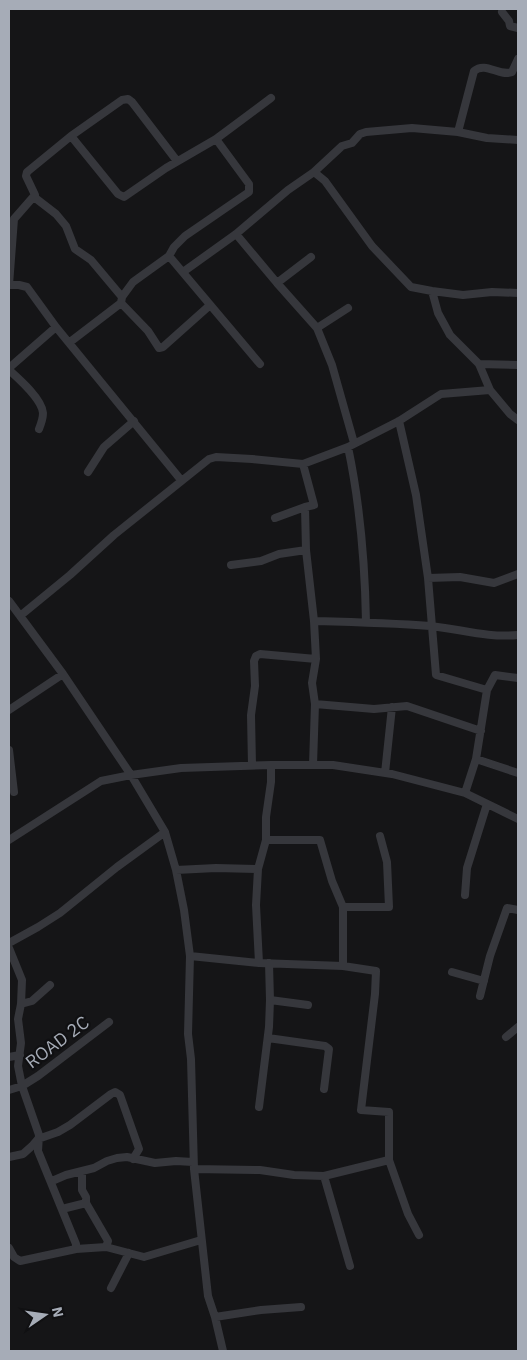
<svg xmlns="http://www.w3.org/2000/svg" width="527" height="1360" viewBox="0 0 527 1360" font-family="'IBM Plex Sans',sans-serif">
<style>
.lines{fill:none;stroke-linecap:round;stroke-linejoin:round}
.minor{stroke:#36373c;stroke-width:8}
.labels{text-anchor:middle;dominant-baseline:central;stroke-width:4.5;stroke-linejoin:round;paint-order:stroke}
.street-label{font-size:18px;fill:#a6acb7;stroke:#101012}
</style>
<rect width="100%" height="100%" fill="#151517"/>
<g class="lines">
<path class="minor" d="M 502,12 L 509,21 L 510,26 L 518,28
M 458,132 L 474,71 C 486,61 499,77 512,72 L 518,59
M 71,136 L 118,194 L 124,197 L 166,168 L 216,139 L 271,98
M 314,172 L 342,146 L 352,143 L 360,134 L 366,132 L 412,128 L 458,132 L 487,138 L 518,140
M 34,197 L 56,214 L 66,226 L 75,249 L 91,260 L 122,297
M 236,234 L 277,283 L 317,328 L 332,365 L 354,443
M 169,256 L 260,364
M 183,272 L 236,234 L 288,190 L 314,172 L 325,181 L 372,246 L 411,287 L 432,291 L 463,295 L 492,292 L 518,293
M 277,283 L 311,257
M 9,285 L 14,219 L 35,195 L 26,176 L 27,172 L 71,136 L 122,100 L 128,99 L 132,102 L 177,161
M 9,285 L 19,285 L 27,287 L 56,327 L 181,480
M 121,303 L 148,331 L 159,348 L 163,347 L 209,306
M 317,328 L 348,308
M 70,342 L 121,303 L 122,297 L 133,282 L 169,256 L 174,247 L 185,236 L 249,192 L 249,184 L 216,139
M 479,364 L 518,365
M 9,368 L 56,327
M 9,370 C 19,379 42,399 43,413 C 43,418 41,424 39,429
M 490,390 L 510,414 L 518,420
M 399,421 L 416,495 L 428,578
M 348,447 C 360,504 365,564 366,622
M 303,464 L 314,505 L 305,507
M 88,472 L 104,447 L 134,421
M 275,518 L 305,507 L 306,550
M 231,565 L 261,561 L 279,554 L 306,550 L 314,621
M 518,574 L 494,583 L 460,577 L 428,578 L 436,675 L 487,690 L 495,675 L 518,678
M 9,601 L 63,674 L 131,775 L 165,832 L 176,870 L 184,910 L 190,956 L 188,1034 L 191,1059 L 194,1169 L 208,1296 L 215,1317 L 223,1351
M 20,616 L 70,575 L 114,535 L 209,459 L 216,457 L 252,459 L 303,464 L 348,447 L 399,421 L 441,394 L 490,390 L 479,364 L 450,335 L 438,313 L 432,291
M 315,704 L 374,709 L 407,706 L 481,731
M 9,710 L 63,674
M 9,750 L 14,792
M 476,759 L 487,690
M 252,765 L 251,715 L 255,686 L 254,661 L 256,656 L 260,654 L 316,659
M 313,765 L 315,704 L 312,683 L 316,659 L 314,621 C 352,622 391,623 430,626 C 461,629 486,638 518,635
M 385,773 L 392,707
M 465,793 L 476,759 L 518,773
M 9,840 L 101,781 L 131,775 L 181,768 L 271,765 L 333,765 L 392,774 L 465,793 L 518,819
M 266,840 L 320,840 L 332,881 L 343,907 L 343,966
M 176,870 L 216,868 L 258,869
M 465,895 L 467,868 L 487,804
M 343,907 L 389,907 L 387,862 L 380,836
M 9,943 L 38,927 L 60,913 L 117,867 L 165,832
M 9,948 L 22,980 L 21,1004 L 18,1019 L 21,1043 L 18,1066 L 22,1086 L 39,1135 L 38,1151 L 76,1244 L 76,1249
M 190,956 L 259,963 L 343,966 L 376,971 L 375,994 L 361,1110 L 389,1112 L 389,1160 L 408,1214 L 419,1235
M 259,963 L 256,905 L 258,869 L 266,840 L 266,817 L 271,782 L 271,765
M 269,963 L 270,1000 L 308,1005
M 452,972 L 484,981
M 480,996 L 490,956 L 507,908 L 518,910
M 21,1004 L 32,1001 L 50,985
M 506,1037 L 518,1027
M 268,1038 L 325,1046 L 329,1049 L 324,1089
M 9,1057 L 20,1055
M 9,1090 L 22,1086 L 38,1076 L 109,1022
M 259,1107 L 269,1027 L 270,1000
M 9,1157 L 23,1154 L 32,1146 L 38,1139 L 58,1132 L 70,1125 L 111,1094 L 115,1092 L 120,1095 L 139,1149 L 133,1159
M 194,1169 L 260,1170 L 294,1175 L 324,1176 L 389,1160
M 82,1171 L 82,1190 L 86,1197 L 86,1203 L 108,1241 L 106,1247 L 144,1257 L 201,1240
M 324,1176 L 350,1266
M 52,1181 L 66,1175 L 94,1168 L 107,1161 L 117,1158 L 127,1157 L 155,1163 L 176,1161 L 193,1162
M 62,1209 L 86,1203
M 9,1248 L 14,1257 L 20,1261 L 76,1249 L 106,1247
M 111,1288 L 129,1253
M 215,1317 L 261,1310 L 301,1307"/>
</g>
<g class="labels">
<g class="street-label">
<text transform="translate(57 1042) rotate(-37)">ROAD 2C</text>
</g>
</g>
<rect width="527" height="1360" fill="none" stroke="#a6acb7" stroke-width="20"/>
<g transform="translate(45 1315) rotate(77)" stroke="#101012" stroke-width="4" paint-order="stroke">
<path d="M0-4L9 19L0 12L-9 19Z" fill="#a6acb7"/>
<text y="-8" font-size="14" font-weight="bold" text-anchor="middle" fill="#a6acb7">N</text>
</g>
</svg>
